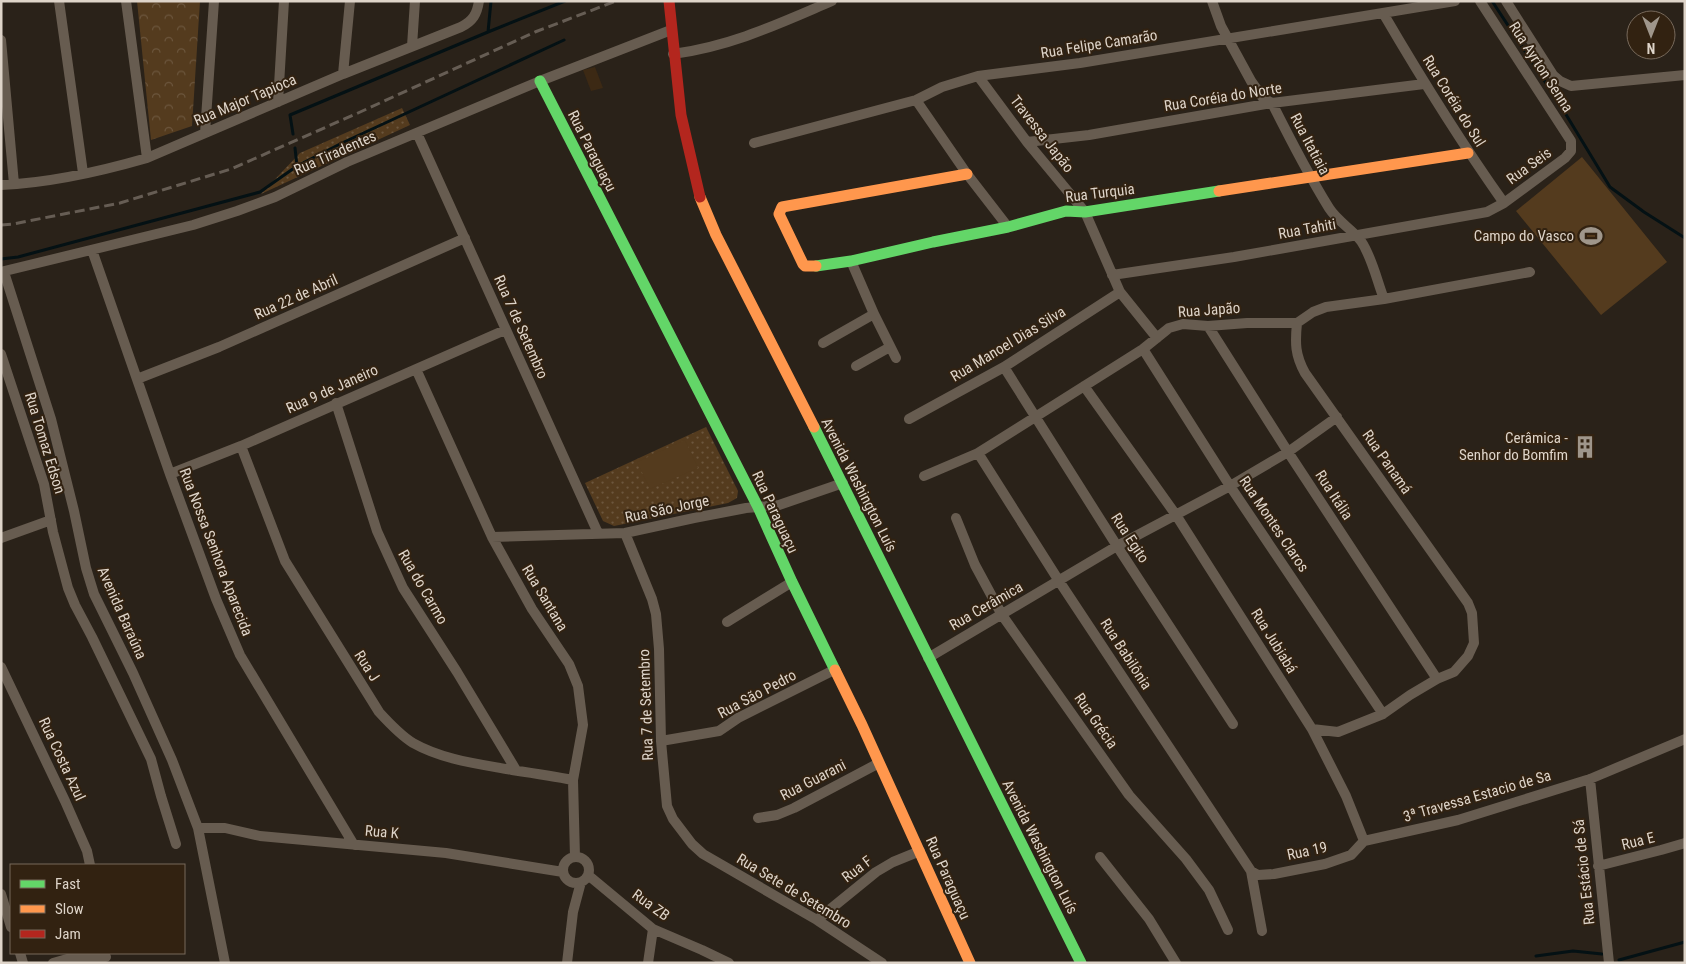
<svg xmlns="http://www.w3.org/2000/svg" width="1686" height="964" viewBox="0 0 1686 964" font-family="'Roboto Condensed',sans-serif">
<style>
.built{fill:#3c2914}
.forest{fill:url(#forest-crowns)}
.park{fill:url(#park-dots)}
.pitch{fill:#543b1e}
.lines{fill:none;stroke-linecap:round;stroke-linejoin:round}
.stream{stroke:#041114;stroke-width:3}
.street{stroke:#675c50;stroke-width:10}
.fast{stroke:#63d668;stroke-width:11}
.slow{stroke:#ff974d;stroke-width:11}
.jam{stroke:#b3261e;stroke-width:11}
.rail{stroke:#665d54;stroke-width:3;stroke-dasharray:10 5;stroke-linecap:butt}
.labels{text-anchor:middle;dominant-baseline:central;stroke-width:4;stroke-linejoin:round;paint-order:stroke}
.street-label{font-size:15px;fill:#ded4c9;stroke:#322211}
.poi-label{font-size:15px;fill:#ded4c9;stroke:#322211;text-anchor:end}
</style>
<defs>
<pattern id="forest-crowns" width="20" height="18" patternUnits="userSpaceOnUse" patternTransform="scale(1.25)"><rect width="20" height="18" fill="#543b1e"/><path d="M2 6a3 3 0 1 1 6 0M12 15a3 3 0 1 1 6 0" fill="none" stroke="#6c563d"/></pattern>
<pattern id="park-dots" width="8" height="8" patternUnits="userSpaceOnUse" patternTransform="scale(1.25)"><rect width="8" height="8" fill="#543b1e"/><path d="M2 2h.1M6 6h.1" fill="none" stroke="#6c563d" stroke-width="1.8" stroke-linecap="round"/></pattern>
</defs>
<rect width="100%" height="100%" fill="#2a2219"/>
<path class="built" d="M 595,67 L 603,88 L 591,91 L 583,70 Z"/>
<path class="forest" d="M 137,1 L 200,1 L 192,126 L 151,140 Z"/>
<path class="park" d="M 402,108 L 410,125 L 261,194 L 300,153 Z
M 706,427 L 738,491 L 737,498 L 728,503 L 614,526 L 603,521 L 585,483 Z"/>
<path class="pitch" d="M 1582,157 L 1667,262 L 1601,315 L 1516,211 Z
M 685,440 L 698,468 L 650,489 L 637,462 Z"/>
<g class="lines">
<path class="stream" d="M 1492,1 L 1559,103 L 1610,187 L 1644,212 L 1685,238
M 488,32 L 491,1
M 293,134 L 290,115 L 488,32 L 565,1
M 297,166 L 342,143 L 564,40
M 1,259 L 18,257 L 260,192 L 297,166 L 295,148
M 1536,956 L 1573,951 L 1602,954
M 1619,960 L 1685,942"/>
<path class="street" d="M 59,1 L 83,173
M 126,1 L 147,158
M 1212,1 L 1221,26 L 1251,81 L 1263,98 L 1272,103 C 1290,139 1308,174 1329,208 C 1338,222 1352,229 1361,241 C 1372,257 1377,281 1384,299
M 1506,1 L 1553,75 L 1560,81 L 1571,86 L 1685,75
M 1383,13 C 1421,78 1460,141 1504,203
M 1,40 L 14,184
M 412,46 L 415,1
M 673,54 C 732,46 778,24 832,1
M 343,74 L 350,1
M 978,76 L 1027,142 L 1085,212 L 1120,292 L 1157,338
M 916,100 L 967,174 L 1008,227
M 278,102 L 284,1
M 205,133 L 214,1
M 417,133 L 598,533
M 1027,142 L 1089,135 L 1272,103 L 1424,84
M 754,143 L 916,100 L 942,87 L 978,76 L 1080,63 L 1455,1
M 1,185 C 48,183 102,171 147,158 L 343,74 L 461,27 C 473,21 477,14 479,1
M 92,250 L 170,474 L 216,599 L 240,655 L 354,845
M 851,261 L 874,314 L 896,358
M 1,272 L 193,225 L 237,211 L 275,197 L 347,162 L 540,81 L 671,30
M 4,272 L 51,419 L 74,511 L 86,568 L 94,594 L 133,673 L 172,760 L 198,828 L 225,963
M 1112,275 L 1234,257 L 1487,212 L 1504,203 L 1565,158 L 1571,151 L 1571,141 L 1480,1
M 1297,323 C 1295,343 1295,355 1305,373 L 1468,603 L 1472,613 L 1474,643 L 1468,656 L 1454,672 L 1437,679 L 1410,695 L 1383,714 L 1338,732 L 1312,729
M 1208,326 L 1288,452 L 1437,679
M 823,343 L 874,314
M 1143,349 L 1230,486 L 1383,714
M 1,354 L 44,484 L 53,532 L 68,588 L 75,605 L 92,637 L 151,759 L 161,796 L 176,844
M 856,366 L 890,347
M 1004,367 L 1117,546 L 1233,724
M 416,369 L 492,537 L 532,609 L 569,664 L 578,686 L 583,725 L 573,780 L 575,857
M 137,379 L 219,347 L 465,238
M 1084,386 L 1176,515 L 1312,729 L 1346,796 L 1364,841
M 336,403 L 377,531 L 403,588 L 457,672 L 516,770
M 909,419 L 1004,367 L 1120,292
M 241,446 L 285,561 L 379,712 C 389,723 400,735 413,743 C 443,760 479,764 512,770 C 532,773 552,776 573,780
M 978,453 L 1059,581 L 1251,871 L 1262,931
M 170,474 L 241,446 L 505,330
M 924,476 L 978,453 L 1143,349 L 1169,328 L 1183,324 L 1208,326 L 1247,323 L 1297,323 L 1313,312 L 1326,307 L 1384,299 L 1530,272
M 956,518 L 975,565 L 1002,615 L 1129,795 L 1186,859 L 1209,890 L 1228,930
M 625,533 L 652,599 L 656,614 L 659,649 L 661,741 L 667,806 L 673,819 L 692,844 L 703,854 L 817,920 L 882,963
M 492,537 L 625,533 L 694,518 L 746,508 L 779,505 L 843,483
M 1,538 L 51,520
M 727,622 L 792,582
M 928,658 L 1117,546 L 1230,486 L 1288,452 L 1337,417
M 1,667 L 65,801 L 87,851 L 90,865
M 661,741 L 719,731 L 738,718 L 834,670
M 1590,779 L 1609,963
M 758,818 L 777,815 L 794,808 L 879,763
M 198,828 L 225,828 L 260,836 L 446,853 L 563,872
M 1364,841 L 1458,820 L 1590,779 L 1685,739
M 1100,857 L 1149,919 L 1176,963
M563 870a13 13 0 1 1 26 0a13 13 0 1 1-26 0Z
M 1598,866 L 1661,850 L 1685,843
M 1251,871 L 1258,875 L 1274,874 L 1325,864 L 1351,855 L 1364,841
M 588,875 L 653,929 L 702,950 L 729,963
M 1,894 L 11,927
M 817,920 L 876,872 L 893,862 L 920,851
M 20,953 L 23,963
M 53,963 L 67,959 L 106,957
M 567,963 L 573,912 L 581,882
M 648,963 L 653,929"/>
<path class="fast" d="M 540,81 L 758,507 L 792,582 L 835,670
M 816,266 L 851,261 L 933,242 L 1008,227 L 1066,211 L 1085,212 L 1219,191
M 814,427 L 1081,963"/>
<path class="slow" d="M 1219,191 L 1468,153
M 700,197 L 716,235 L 814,427
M 816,266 L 805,266 L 803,264 L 779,214 L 782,207 L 967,174
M 835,670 L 862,725 L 970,963"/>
<path class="jam" d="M 669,1 L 681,115 L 700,197"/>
<path class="rail" d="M 1,225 L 13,224 L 120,203 L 231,169 L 358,113 L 535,32 L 616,1"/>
</g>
<defs>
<symbol id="stadium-bare" viewBox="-9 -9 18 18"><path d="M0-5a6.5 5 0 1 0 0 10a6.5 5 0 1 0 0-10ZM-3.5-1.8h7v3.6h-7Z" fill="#9f968b" stroke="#322211" stroke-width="2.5" paint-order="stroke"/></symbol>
<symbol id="building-bare" viewBox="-9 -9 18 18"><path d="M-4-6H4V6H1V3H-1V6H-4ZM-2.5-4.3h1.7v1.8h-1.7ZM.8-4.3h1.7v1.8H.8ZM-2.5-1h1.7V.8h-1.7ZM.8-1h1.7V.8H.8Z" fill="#9f968b" stroke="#322211" stroke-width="2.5" paint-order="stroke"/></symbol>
</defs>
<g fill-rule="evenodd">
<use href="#stadium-bare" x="1575" y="220" width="32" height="32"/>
<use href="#building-bare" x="1569" y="431" width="32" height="32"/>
</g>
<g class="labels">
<g class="street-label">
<text transform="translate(1099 44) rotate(-9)">Rua Felipe Camarão</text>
<text transform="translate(1541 67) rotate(57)">Rua Ayrton Senna</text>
<text transform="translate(1223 97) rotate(-9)">Rua Coréia do Norte</text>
<text transform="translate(245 100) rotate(-23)">Rua Major Tapioca</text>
<text transform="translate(1454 101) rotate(58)">Rua Coréia do Sul</text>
<text transform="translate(1042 134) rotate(52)">Travessa Japão</text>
<text transform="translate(1310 144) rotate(62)">Rua Itatiaia</text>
<text transform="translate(592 151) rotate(63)">Rua Paraguaçu</text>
<text transform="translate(335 153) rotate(-24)">Rua Tiradentes</text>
<text transform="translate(1529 166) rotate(-36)">Rua Seis</text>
<text transform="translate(1100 193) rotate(-7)">Rua Turquia</text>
<text transform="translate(1307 229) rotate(-10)">Rua Tahiti</text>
<text transform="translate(296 297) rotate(-24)">Rua 22 de Abril</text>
<text transform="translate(1209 310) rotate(-4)">Rua Japão</text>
<text transform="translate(521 327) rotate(66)">Rua 7 de Setembro</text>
<text transform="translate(1008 344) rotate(-31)">Rua Manoel Dias Silva</text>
<text transform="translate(332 389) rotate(-24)">Rua 9 de Janeiro</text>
<text transform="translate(45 443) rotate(73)">Rua Tomaz Edson</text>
<text transform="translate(1387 462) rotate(55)">Rua Panamá</text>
<text transform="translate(859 485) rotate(63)">Avenida Washington Luís</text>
<text transform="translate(1334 495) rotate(57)">Rua Itália</text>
<text transform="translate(667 509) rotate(-12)">Rua São Jorge</text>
<text transform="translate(775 512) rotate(65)">Rua Paraguaçu</text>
<text transform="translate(1274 524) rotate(56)">Rua Montes Claros</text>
<text transform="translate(1130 538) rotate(57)">Rua Egito</text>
<text transform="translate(216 552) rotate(69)">Rua Nossa Senhora Aparecida</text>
<text transform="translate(423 587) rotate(60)">Rua do Carmo</text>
<text transform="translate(545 598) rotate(59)">Rua Santana</text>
<text transform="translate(986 606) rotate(-30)">Rua Cerâmica</text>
<text transform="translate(122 613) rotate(66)">Avenida Baraúna</text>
<text transform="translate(1274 641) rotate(58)">Rua Jubiabá</text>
<text transform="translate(1126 654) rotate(57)">Rua Babilônia</text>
<text transform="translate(367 666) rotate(57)">Rua J</text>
<text transform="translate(757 694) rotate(-28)">Rua São Pedro</text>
<text transform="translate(646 705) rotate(-92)">Rua 7 de Setembro</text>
<text transform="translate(1096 721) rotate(55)">Rua Grécia</text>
<text transform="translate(62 759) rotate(65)">Rua Costa Azul</text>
<text transform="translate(813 780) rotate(-27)">Rua Guarani</text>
<text transform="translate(1477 796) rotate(-16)">3ª Travessa Estacio de Sa</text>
<text transform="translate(382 832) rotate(5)">Rua K</text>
<text transform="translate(1638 841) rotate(-14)">Rua E</text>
<text transform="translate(1040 847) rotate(63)">Avenida Washington Luís</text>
<text transform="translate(1307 851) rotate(-12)">Rua 19</text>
<text transform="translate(857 869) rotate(-37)">Rua F</text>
<text transform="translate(1584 872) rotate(-96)">Rua Estácio de Sá</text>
<text transform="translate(948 878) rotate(66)">Rua Paraguaçu</text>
<text transform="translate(794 891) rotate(31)">Rua Sete de Setembro</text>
<text transform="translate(651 905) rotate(36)">Rua ZB</text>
</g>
<g class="poi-label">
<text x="1574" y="236">Campo do Vasco</text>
<text x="1568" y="438">Cerâmica -<tspan x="1568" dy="17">Senhor do Bomfim</tspan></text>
</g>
</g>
<rect width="1686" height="964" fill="none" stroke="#ded4c9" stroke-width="5"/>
<rect x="10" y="864" width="175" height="90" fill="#322211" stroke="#77695b"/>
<rect x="20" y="880" width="25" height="8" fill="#63d668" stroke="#77695b"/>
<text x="55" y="889" font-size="15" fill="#ded4c9">Fast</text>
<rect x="20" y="905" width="25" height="8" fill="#ff974d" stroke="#77695b"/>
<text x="55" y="914" font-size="15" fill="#ded4c9">Slow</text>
<rect x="20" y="930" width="25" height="8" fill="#b3261e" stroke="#77695b"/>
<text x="55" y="939" font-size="15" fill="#ded4c9">Jam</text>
<g transform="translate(1651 35) rotate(180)"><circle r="24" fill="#322211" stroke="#77695b"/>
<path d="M0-4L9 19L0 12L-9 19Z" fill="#9f968b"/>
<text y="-8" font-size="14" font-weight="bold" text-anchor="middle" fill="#ded4c9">N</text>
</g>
</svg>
